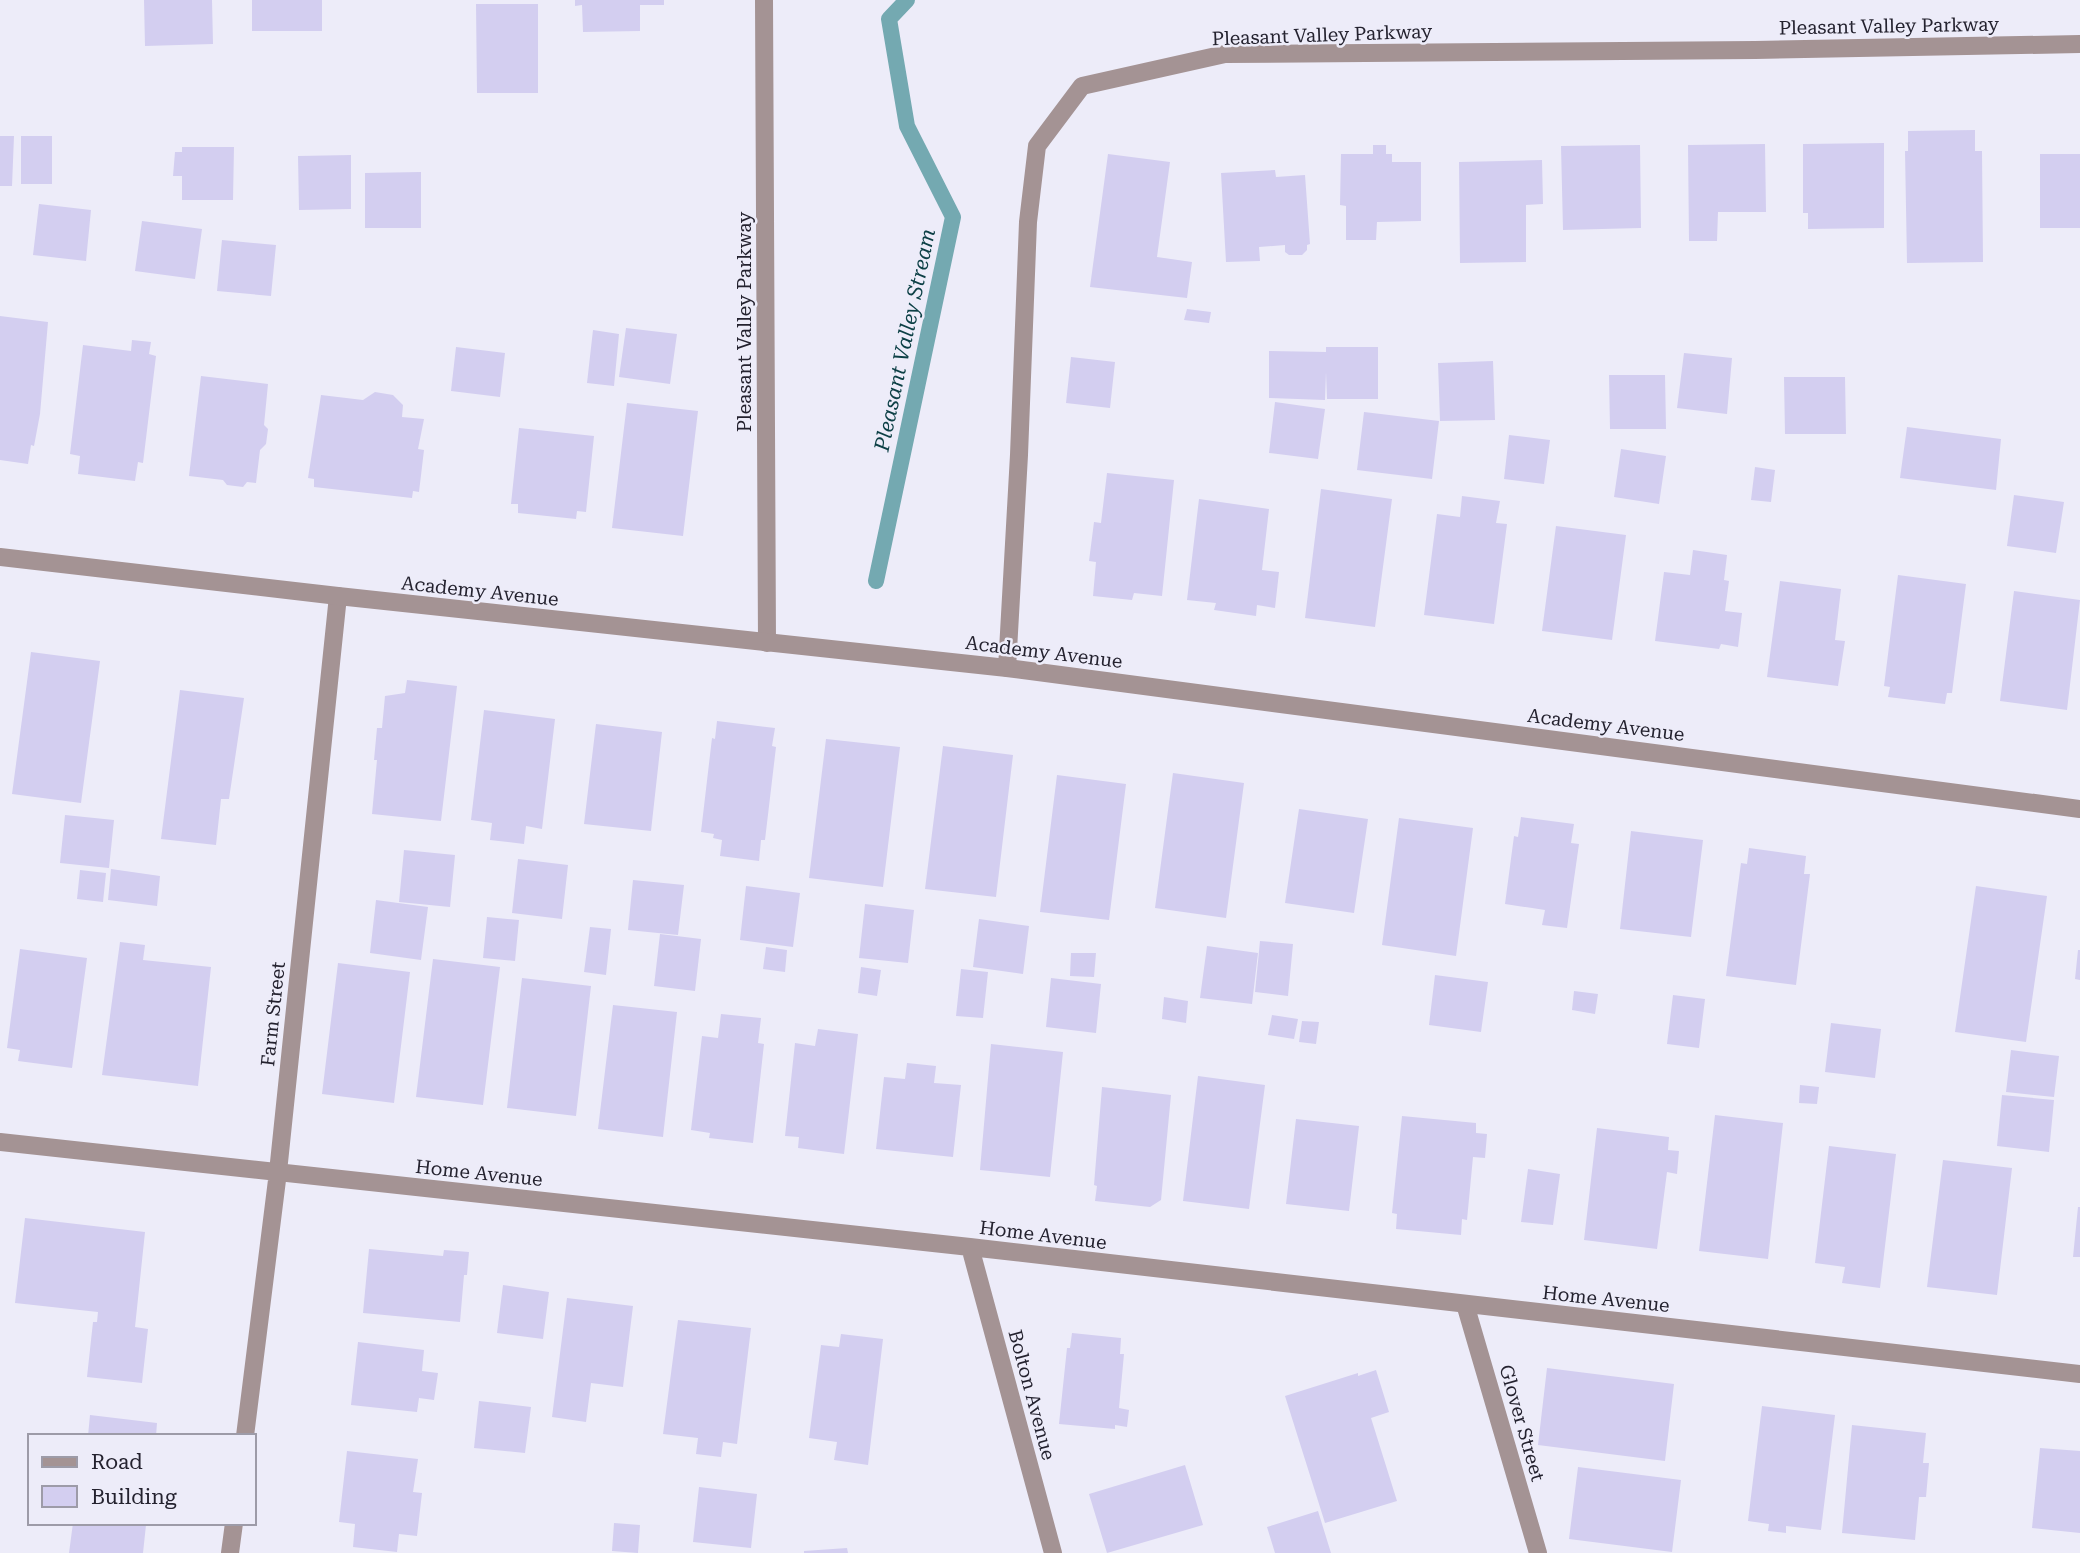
<svg xmlns="http://www.w3.org/2000/svg" width="2080" height="1553" viewBox="0 0 2080 1553" font-family="'Roboto Serif',serif">
<style>
.lines{fill:none;stroke-linecap:round;stroke-linejoin:round}
.stream{stroke:#74a9b1;stroke-width:16}
.building{fill:#d3cef0}
.minor{stroke:#a49394;stroke-width:18}
.tertiary{stroke:#a49394;stroke-width:18}
.labels{text-anchor:middle;dominant-baseline:central;stroke-width:5;stroke-linejoin:round;paint-order:stroke}
.street-label{font-size:19px;fill:#24222f;stroke:#edecf9}
.water-label{font-size:21px;font-style:italic;fill:#0d4046;stroke:#edecf9}
</style>
<rect width="100%" height="100%" fill="#edecf9"/>
<g class="lines">
<path class="stream" d="M 876,581 L 953,217 L 907,126 L 889,19 L 907,0"/>
</g>
<path class="building" d="M 144,0 L 212,0 L 213,44 L 145,46 Z
M 252,0 L 322,0 L 322,31 L 252,31 Z
M 575,0 L 664,0 L 664,5 L 640,5 L 640,31 L 583,32 L 582,5 L 575,6 Z
M 476,4 L 538,4 L 538,93 L 477,93 Z
M 1975,130 L 1975,151 L 1982,151 L 1983,262 L 1907,263 L 1905,151 L 1908,151 L 1908,131 Z
M 0,136 L 14,136 L 12,186 L 0,186 Z
M 21,136 L 52,136 L 52,184 L 21,184 Z
M 1884,143 L 1884,228 L 1808,229 L 1808,213 L 1803,213 L 1803,144 Z
M 1765,144 L 1766,212 L 1718,212 L 1717,241 L 1689,241 L 1688,145 Z
M 1373,145 L 1386,145 L 1386,154 L 1392,154 L 1392,162 L 1421,162 L 1421,221 L 1377,222 L 1376,240 L 1346,240 L 1346,206 L 1340,205 L 1341,154 L 1373,154 Z
M 1640,145 L 1641,228 L 1563,230 L 1561,146 Z
M 182,147 L 234,147 L 233,200 L 182,200 L 182,176 L 173,176 L 175,152 L 182,152 Z
M 1108,154 L 1170,162 L 1157,257 L 1192,262 L 1187,298 L 1090,287 Z
M 2040,154 L 2080,154 L 2080,228 L 2040,228 Z
M 351,155 L 351,209 L 299,210 L 298,156 Z
M 1542,160 L 1543,204 L 1526,205 L 1526,262 L 1460,263 L 1459,162 Z
M 1275,170 L 1276,177 L 1305,175 L 1310,244 L 1307,245 L 1307,250 L 1302,255 L 1289,255 L 1285,252 L 1285,245 L 1259,247 L 1260,261 L 1226,262 L 1221,173 Z
M 421,172 L 421,228 L 365,228 L 365,173 Z
M 39,204 L 91,210 L 86,261 L 33,255 Z
M 142,221 L 202,229 L 195,279 L 135,271 Z
M 222,240 L 276,245 L 271,296 L 217,291 Z
M 1187,309 L 1211,312 L 1209,323 L 1184,320 Z
M 0,316 L 48,322 L 40,414 L 34,446 L 31,445 L 28,464 L 0,460 Z
M 626,328 L 677,334 L 670,384 L 619,377 Z
M 593,330 L 619,334 L 614,386 L 587,383 Z
M 132,340 L 151,342 L 149,354 L 156,356 L 143,463 L 138,462 L 135,481 L 78,474 L 80,456 L 70,454 L 83,345 L 131,351 Z
M 456,347 L 505,353 L 500,397 L 451,391 Z
M 1326,347 L 1378,347 L 1378,399 L 1327,399 L 1326,372 L 1325,400 L 1269,398 L 1269,351 L 1326,352 Z
M 1684,353 L 1732,358 L 1727,414 L 1677,408 Z
M 1071,357 L 1115,362 L 1110,408 L 1066,403 Z
M 1493,361 L 1495,420 L 1440,421 L 1438,363 Z
M 1609,375 L 1665,375 L 1666,429 L 1610,429 Z
M 201,376 L 268,384 L 264,425 L 268,429 L 266,444 L 260,450 L 256,483 L 247,482 L 243,487 L 227,485 L 223,480 L 189,476 Z
M 1784,377 L 1845,377 L 1846,434 L 1785,434 Z
M 375,392 L 393,395 L 403,405 L 402,417 L 424,419 L 418,449 L 424,450 L 419,492 L 413,491 L 412,498 L 314,487 L 314,479 L 308,478 L 321,395 L 363,400 Z
M 1275,402 L 1325,409 L 1318,459 L 1269,453 Z
M 627,403 L 698,411 L 683,536 L 612,528 Z
M 1364,412 L 1439,421 L 1432,479 L 1357,470 Z
M 1907,427 L 2001,439 L 1996,490 L 1900,478 Z
M 519,428 L 594,436 L 586,512 L 577,511 L 576,519 L 518,513 L 518,504 L 511,504 Z
M 1509,435 L 1550,440 L 1544,484 L 1504,479 Z
M 1621,449 L 1666,456 L 1659,504 L 1614,497 Z
M 1755,467 L 1775,470 L 1771,502 L 1751,500 Z
M 1107,473 L 1174,480 L 1162,596 L 1134,593 L 1132,600 L 1093,596 L 1096,562 L 1089,561 L 1094,522 L 1101,523 Z
M 1321,489 L 1392,499 L 1375,627 L 1305,618 Z
M 2014,495 L 2064,502 L 2056,553 L 2007,546 Z
M 1462,496 L 1500,501 L 1496,523 L 1507,524 L 1494,624 L 1424,615 L 1437,514 L 1460,517 Z
M 1199,499 L 1269,509 L 1262,570 L 1279,572 L 1275,608 L 1257,605 L 1256,616 L 1214,610 L 1216,603 L 1187,600 Z
M 1556,526 L 1626,535 L 1612,640 L 1542,631 Z
M 1693,550 L 1727,555 L 1724,580 L 1729,581 L 1725,611 L 1742,613 L 1738,647 L 1721,644 L 1719,649 L 1655,641 L 1664,572 L 1690,575 Z
M 1898,575 L 1966,584 L 1952,693 L 1947,693 L 1945,704 L 1888,697 L 1890,687 L 1884,686 Z
M 1780,581 L 1841,589 L 1835,640 L 1845,641 L 1838,686 L 1767,677 Z
M 2014,591 L 2080,600 L 2067,710 L 2000,701 Z
M 31,652 L 100,661 L 81,803 L 12,794 Z
M 407,680 L 457,686 L 441,821 L 372,814 L 377,760 L 374,760 L 377,728 L 382,728 L 385,696 L 405,693 Z
M 180,690 L 244,698 L 229,799 L 221,799 L 216,845 L 161,839 Z
M 484,710 L 555,719 L 542,829 L 526,826 L 524,844 L 490,840 L 492,823 L 471,820 Z
M 717,721 L 775,728 L 772,746 L 776,747 L 765,840 L 761,840 L 759,861 L 720,856 L 722,840 L 713,838 L 714,834 L 701,832 L 712,738 L 715,739 Z
M 596,724 L 662,732 L 651,831 L 584,824 Z
M 826,739 L 900,747 L 883,887 L 809,878 Z
M 943,746 L 1013,755 L 996,897 L 925,889 Z
M 1173,773 L 1244,783 L 1226,918 L 1155,908 Z
M 1057,775 L 1126,784 L 1109,920 L 1040,912 Z
M 1299,809 L 1368,819 L 1354,913 L 1285,903 Z
M 65,815 L 114,820 L 109,868 L 60,863 Z
M 1521,817 L 1574,824 L 1571,843 L 1579,844 L 1567,928 L 1542,925 L 1545,910 L 1505,904 L 1514,836 L 1518,837 Z
M 1399,818 L 1473,828 L 1456,956 L 1382,945 Z
M 1631,831 L 1703,840 L 1691,937 L 1620,929 Z
M 1749,848 L 1806,856 L 1804,874 L 1810,874 L 1796,985 L 1726,976 L 1741,863 L 1747,864 Z
M 404,850 L 455,855 L 450,907 L 399,902 Z
M 518,859 L 568,865 L 562,919 L 512,913 Z
M 111,869 L 160,876 L 157,906 L 108,900 Z
M 80,870 L 106,873 L 103,902 L 77,899 Z
M 633,880 L 684,885 L 678,935 L 628,930 Z
M 746,886 L 800,893 L 793,947 L 740,940 Z
M 1976,886 L 2047,896 L 2026,1042 L 1955,1032 Z
M 376,900 L 428,907 L 421,960 L 370,953 Z
M 865,904 L 914,910 L 908,963 L 859,958 Z
M 487,917 L 519,920 L 515,961 L 483,958 Z
M 979,919 L 1029,926 L 1023,974 L 973,967 Z
M 590,927 L 611,929 L 606,975 L 584,972 Z
M 660,934 L 701,939 L 695,991 L 654,986 Z
M 1260,941 L 1293,944 L 1288,996 L 1255,992 Z
M 120,942 L 145,945 L 143,960 L 211,967 L 198,1086 L 102,1075 Z
M 1207,946 L 1258,953 L 1252,1004 L 1200,998 Z
M 766,947 L 787,950 L 785,972 L 763,969 Z
M 20,949 L 87,958 L 72,1068 L 18,1061 L 20,1050 L 7,1048 Z
M 2078,950 L 2080,950 L 2080,980 L 2075,979 Z
M 1071,953 L 1096,953 L 1094,977 L 1070,976 Z
M 433,959 L 500,967 L 483,1105 L 416,1097 Z
M 338,963 L 410,972 L 394,1103 L 322,1094 Z
M 861,967 L 881,970 L 877,996 L 858,993 Z
M 961,969 L 988,972 L 983,1018 L 956,1016 Z
M 1435,975 L 1488,982 L 1481,1032 L 1429,1025 Z
M 522,978 L 591,986 L 576,1116 L 507,1108 Z
M 1051,978 L 1101,984 L 1096,1033 L 1046,1027 Z
M 1574,991 L 1598,994 L 1595,1014 L 1572,1010 Z
M 1673,995 L 1705,999 L 1699,1048 L 1667,1044 Z
M 1164,997 L 1188,1001 L 1186,1023 L 1162,1019 Z
M 613,1005 L 677,1012 L 663,1137 L 598,1129 Z
M 721,1014 L 761,1018 L 758,1043 L 764,1044 L 753,1143 L 709,1138 L 710,1133 L 691,1130 L 702,1036 L 718,1038 Z
M 1272,1015 L 1298,1019 L 1294,1039 L 1268,1035 Z
M 1302,1021 L 1319,1022 L 1316,1044 L 1299,1042 Z
M 1831,1023 L 1881,1029 L 1875,1078 L 1825,1072 Z
M 818,1029 L 858,1034 L 844,1154 L 798,1148 L 799,1137 L 785,1136 L 795,1043 L 815,1046 Z
M 991,1044 L 1063,1052 L 1050,1177 L 980,1170 Z
M 2011,1050 L 2059,1056 L 2054,1097 L 2006,1092 Z
M 907,1063 L 936,1066 L 934,1083 L 961,1085 L 953,1157 L 876,1149 L 884,1077 L 905,1079 Z
M 1198,1076 L 1265,1085 L 1249,1209 L 1183,1201 Z
M 1800,1085 L 1819,1087 L 1817,1104 L 1799,1103 Z
M 1102,1087 L 1171,1095 L 1161,1200 L 1150,1207 L 1095,1201 L 1097,1186 L 1094,1185 Z
M 2002,1095 L 2054,1100 L 2049,1152 L 1997,1146 Z
M 1715,1115 L 1783,1123 L 1768,1259 L 1699,1251 Z
M 1402,1116 L 1476,1123 L 1476,1133 L 1487,1134 L 1485,1158 L 1473,1157 L 1467,1220 L 1462,1219 L 1461,1235 L 1396,1229 L 1397,1214 L 1392,1213 Z
M 1296,1119 L 1359,1126 L 1349,1211 L 1286,1204 Z
M 1597,1128 L 1669,1137 L 1668,1150 L 1679,1151 L 1677,1174 L 1667,1172 L 1657,1249 L 1584,1240 Z
M 1829,1146 L 1896,1154 L 1880,1288 L 1842,1283 L 1845,1267 L 1815,1263 Z
M 1943,1160 L 2012,1168 L 1997,1295 L 1927,1287 Z
M 1528,1169 L 1560,1174 L 1553,1225 L 1521,1222 Z
M 2078,1207 L 2080,1207 L 2080,1257 L 2073,1257 Z
M 25,1218 L 145,1232 L 135,1327 L 148,1329 L 142,1383 L 87,1377 L 93,1322 L 97,1322 L 98,1312 L 15,1303 Z
M 369,1249 L 443,1256 L 444,1250 L 469,1252 L 467,1275 L 464,1275 L 460,1322 L 363,1313 Z
M 503,1285 L 549,1292 L 543,1339 L 497,1333 Z
M 567,1298 L 633,1306 L 623,1387 L 591,1383 L 586,1422 L 552,1417 Z
M 678,1320 L 751,1328 L 737,1444 L 723,1442 L 721,1457 L 696,1454 L 698,1438 L 663,1434 Z
M 1072,1333 L 1121,1338 L 1120,1354 L 1124,1354 L 1119,1408 L 1129,1410 L 1127,1427 L 1115,1425 L 1115,1429 L 1059,1424 L 1067,1348 L 1070,1348 Z
M 841,1334 L 883,1339 L 868,1465 L 834,1460 L 837,1442 L 809,1438 L 821,1345 L 839,1347 Z
M 358,1342 L 424,1350 L 422,1371 L 438,1373 L 434,1400 L 419,1398 L 417,1412 L 351,1405 Z
M 1547,1368 L 1674,1384 L 1665,1461 L 1538,1445 Z
M 1376,1370 L 1389,1412 L 1371,1418 L 1397,1501 L 1325,1523 L 1285,1396 L 1358,1373 L 1358,1376 Z
M 479,1401 L 531,1407 L 525,1453 L 474,1448 Z
M 1762,1406 L 1835,1415 L 1821,1530 L 1786,1526 L 1786,1533 L 1768,1531 L 1769,1524 L 1748,1521 Z
M 90,1415 L 157,1423 L 156,1436 L 88,1436 Z
M 1852,1425 L 1926,1433 L 1923,1463 L 1929,1463 L 1926,1497 L 1919,1497 L 1915,1540 L 1842,1533 Z
M 2040,1448 L 2080,1451 L 2080,1533 L 2032,1528 Z
M 347,1451 L 418,1459 L 413,1492 L 422,1493 L 417,1536 L 399,1534 L 397,1552 L 353,1547 L 355,1524 L 339,1522 Z
M 1185,1465 L 1203,1525 L 1107,1553 L 1089,1494 Z
M 1578,1467 L 1681,1480 L 1672,1552 L 1569,1539 Z
M 699,1487 L 757,1494 L 751,1548 L 693,1542 Z
M 1318,1511 L 1331,1553 L 1275,1553 L 1267,1527 Z
M 73,1523 L 146,1525 L 143,1553 L 69,1553 Z
M 614,1523 L 640,1525 L 638,1553 L 612,1551 Z
M 847,1548 L 848,1553 L 804,1553 L 804,1551 Z"/>
<g class="lines">
<path class="minor" d="M 764,0 L 767,643
M 1007,668 L 1019,455 L 1028,222 L 1037,146 L 1082,86 L 1225,54 L 1755,50 L 2080,44
M 0,1142 L 970,1247 L 2080,1374
M 970,1247 L 1053,1553
M 1465,1304 L 1538,1553
M 245,1436 L 278,1172 L 338,596
M 230,1553 L 234,1523"/>
<path class="tertiary" d="M 0,557 L 338,596 L 1007,668 L 2080,809"/>
</g>
<g class="labels">
<g class="street-label">
<text transform="translate(1889 26) rotate(-1)">Pleasant Valley Parkway</text>
<text transform="translate(1322 35) rotate(-2)">Pleasant Valley Parkway</text>
<text transform="translate(744 322) rotate(-90)">Pleasant Valley Parkway</text>
<text transform="translate(480 591) rotate(6)">Academy Avenue</text>
<text transform="translate(1044 652) rotate(7)">Academy Avenue</text>
<text transform="translate(1606 725) rotate(7)">Academy Avenue</text>
<text transform="translate(273 1014) rotate(-84)">Farm Street</text>
<text transform="translate(479 1173) rotate(6)">Home Avenue</text>
<text transform="translate(1043 1235) rotate(7)">Home Avenue</text>
<text transform="translate(1606 1299) rotate(6)">Home Avenue</text>
<text transform="translate(1032 1395) rotate(75)">Bolton Avenue</text>
<text transform="translate(1522 1423) rotate(74)">Glover Street</text>
</g>
<g class="water-label">
<text transform="translate(905 340) rotate(-78)">Pleasant Valley Stream</text>
</g>
</g>
<rect x="28" y="1434" width="228" height="91" fill="#edecf9" stroke="#9d9ba8" stroke-width="2"/>
<rect x="42" y="1457" width="35" height="10" fill="#a49394" stroke="#9d9ba8" stroke-width="2"/>
<text x="91" y="1469" font-size="21" fill="#24222f">Road</text>
<rect x="42" y="1486" width="35" height="21" fill="#d3cef0" stroke="#9d9ba8" stroke-width="2"/>
<text x="91" y="1504" font-size="21" fill="#24222f">Building</text>
</svg>
